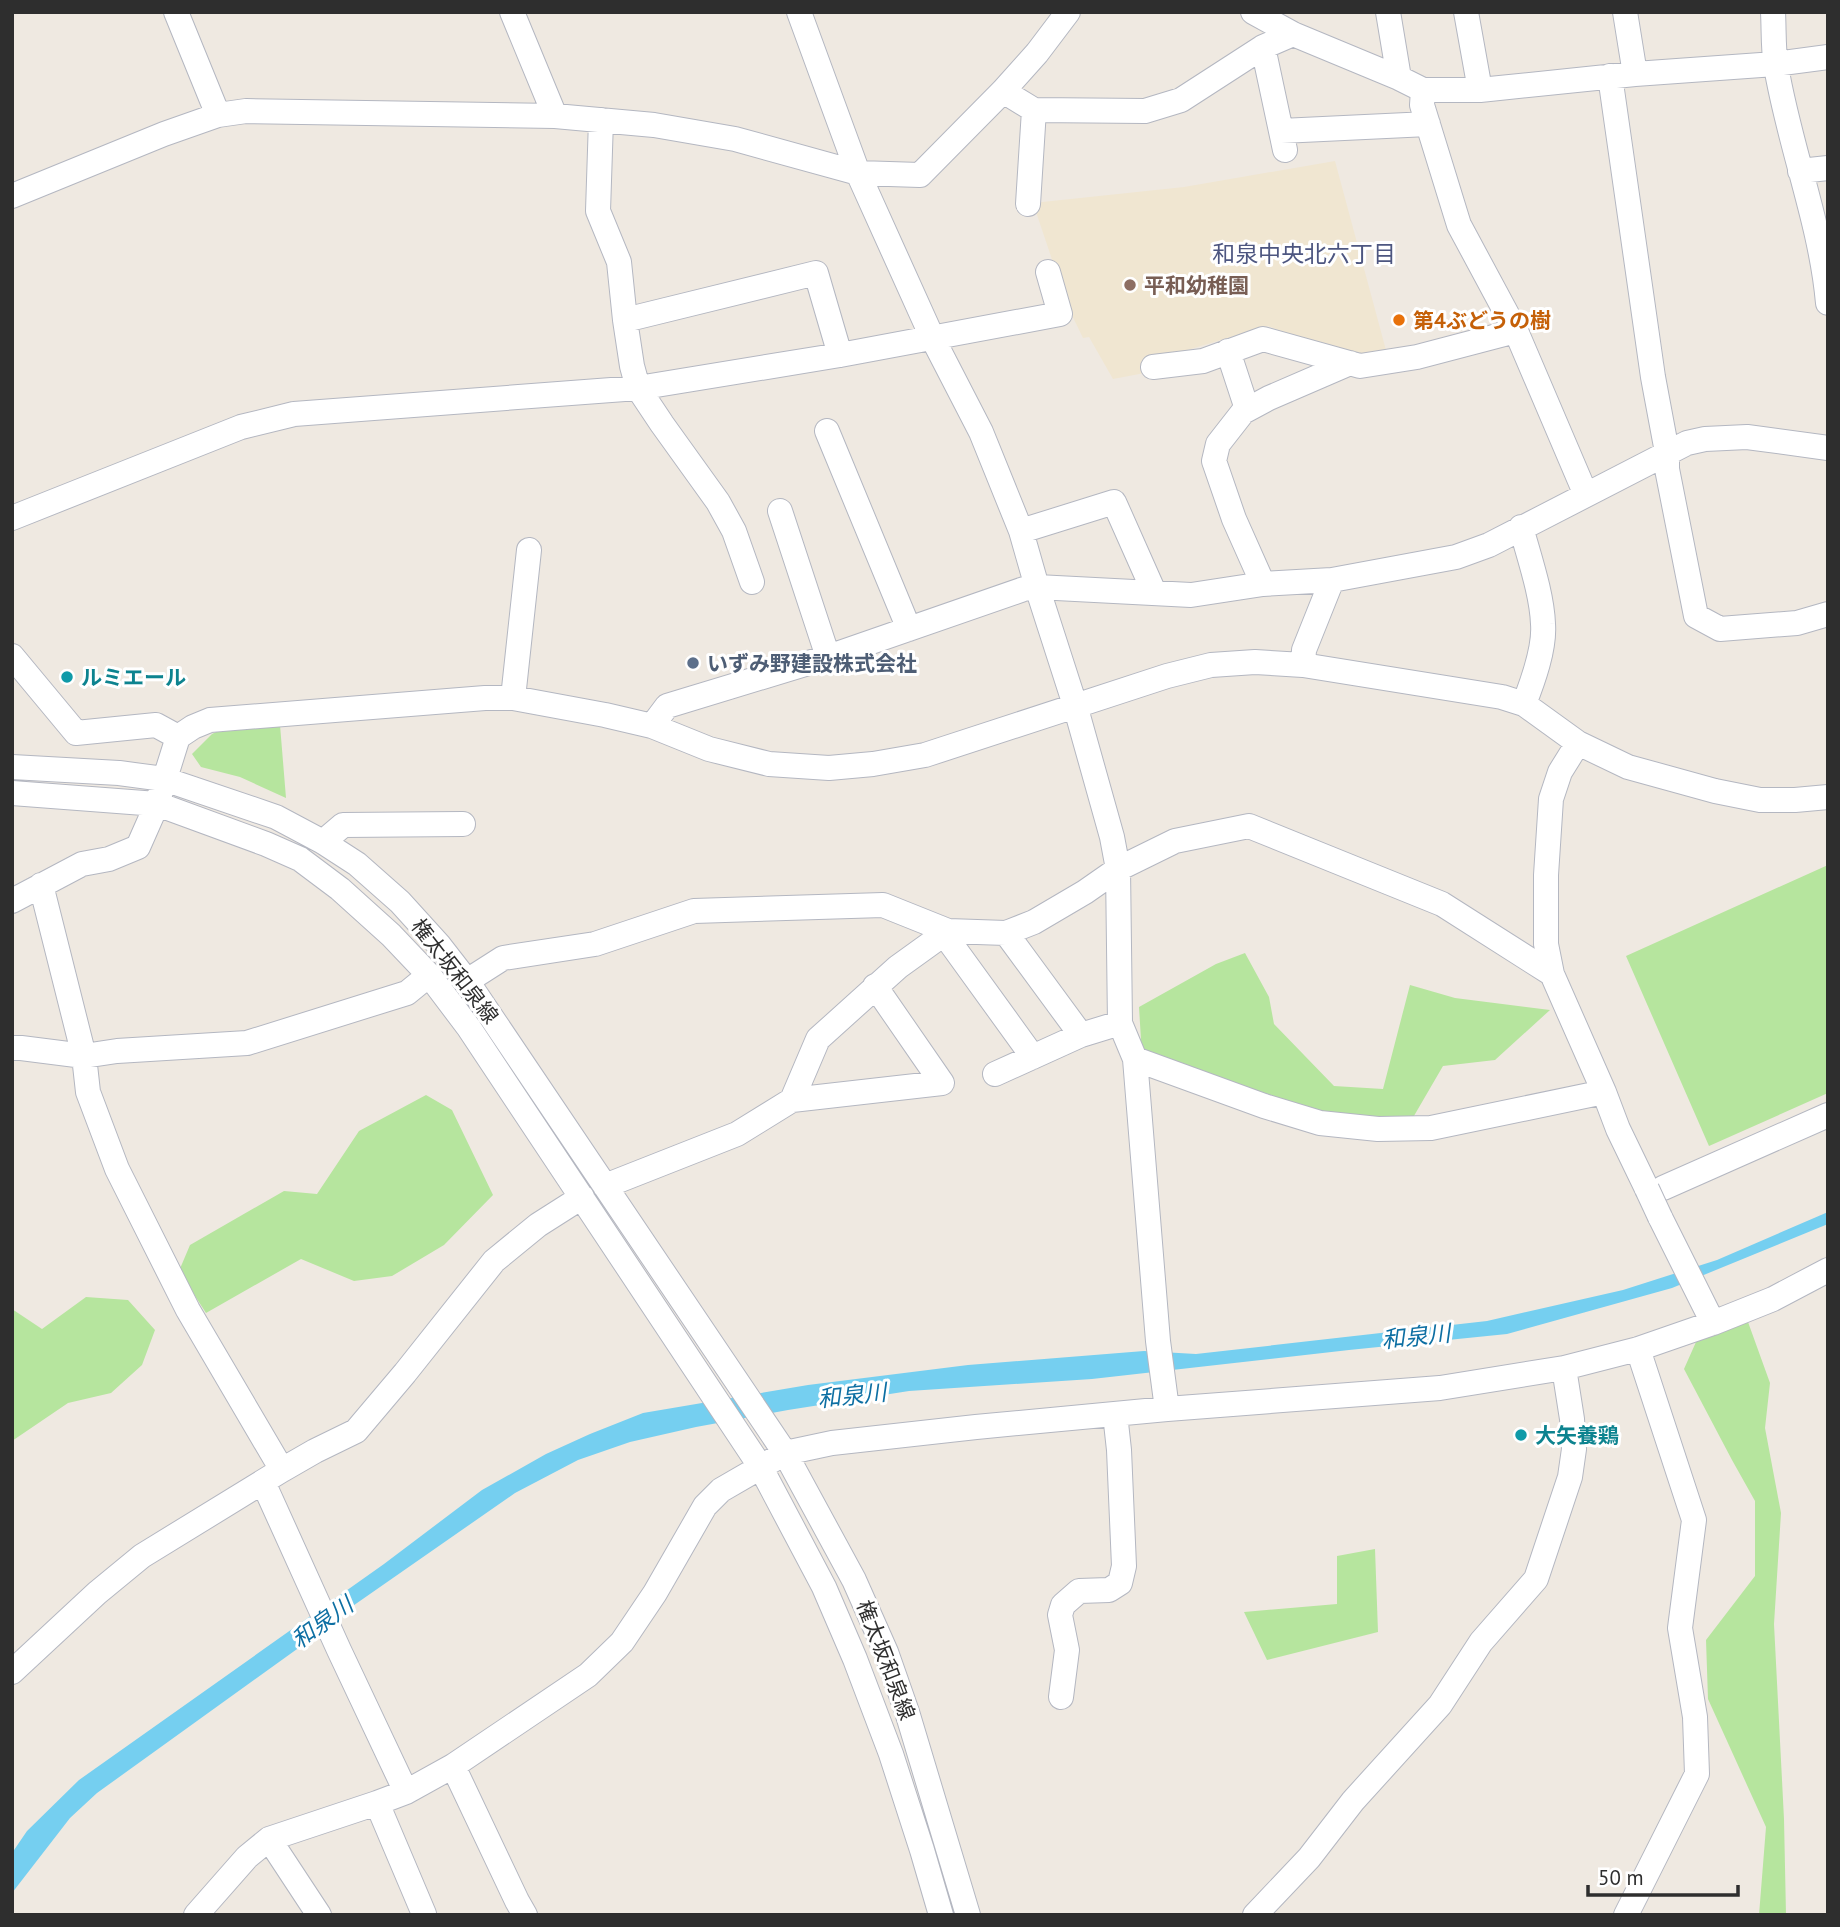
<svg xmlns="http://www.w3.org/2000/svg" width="1840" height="1927" viewBox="0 0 1840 1927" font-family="'PT Sans','Noto Sans JP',sans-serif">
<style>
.education{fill:#f0e6d1}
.green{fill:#b6e59e}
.water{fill:#75cff0}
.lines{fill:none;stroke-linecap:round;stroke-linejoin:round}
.minor-casing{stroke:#b4b7c1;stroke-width:26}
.minor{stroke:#fff;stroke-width:24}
.minor-bridge-casing{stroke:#b4b7c1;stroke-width:26;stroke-linecap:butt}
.minor-bridge{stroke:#fff;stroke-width:24}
.education-dot{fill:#8d6e63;stroke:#fff;stroke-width:2.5}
.food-dot{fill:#e8710a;stroke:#fff;stroke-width:2.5}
.service-dot{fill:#5c6f8a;stroke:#fff;stroke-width:2.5}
.culture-dot{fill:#0f9aa8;stroke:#fff;stroke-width:2.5}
.labels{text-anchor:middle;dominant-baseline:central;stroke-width:6;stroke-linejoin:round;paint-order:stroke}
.education-label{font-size:21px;font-weight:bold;fill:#785e54;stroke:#fff;text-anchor:start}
.food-label{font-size:21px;font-weight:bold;fill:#c56008;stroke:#fff;text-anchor:start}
.service-label{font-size:21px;font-weight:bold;fill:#4e5e75;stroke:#fff;text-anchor:start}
.culture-label{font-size:21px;font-weight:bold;fill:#0d838f;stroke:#fff;text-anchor:start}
.street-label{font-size:21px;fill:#2e2e2e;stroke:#fff}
.neighbourhood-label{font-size:23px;fill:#4d5680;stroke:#fff}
.water-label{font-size:23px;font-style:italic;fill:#0d6fa3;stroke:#fff}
</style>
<rect width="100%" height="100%" fill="#efe9e1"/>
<path class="education" d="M 1335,161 L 1387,354 L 1343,354 L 1268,326 L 1147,362 L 1150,372 L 1113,379 L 1089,337 L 1083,338 L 1068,307 L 1033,203 L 1184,187 Z"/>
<path class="green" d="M 280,725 L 286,798 L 240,777 L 201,767 L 192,754 L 212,734 L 222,729 Z
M 1828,865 L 1828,1093 L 1709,1146 L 1626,956 Z
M 1245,953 L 1269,997 L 1274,1024 L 1334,1086 L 1383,1089 L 1410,985 L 1455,998 L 1550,1010 L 1495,1060 L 1443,1066 L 1411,1121 L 1328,1114 L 1142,1056 L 1139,1007 L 1216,964 Z
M 426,1095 L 452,1110 L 493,1195 L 444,1245 L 392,1276 L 354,1281 L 301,1259 L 206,1313 L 179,1271 L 190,1245 L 284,1191 L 317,1194 L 359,1131 Z
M 86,1297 L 128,1300 L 155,1330 L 142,1365 L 111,1393 L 68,1403 L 12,1441 L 12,1309 L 42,1329 Z
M 1748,1322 L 1770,1383 L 1765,1428 L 1781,1513 L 1774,1624 L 1784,1819 L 1786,1915 L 1759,1915 L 1766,1827 L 1708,1699 L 1706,1640 L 1755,1576 L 1755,1501 L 1732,1460 L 1684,1369 L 1696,1342 Z
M 1375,1549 L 1378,1632 L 1267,1660 L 1244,1612 L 1337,1604 L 1337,1556 Z"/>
<path class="water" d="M 1828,1212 L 1828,1224 L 1672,1288 L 1507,1334 L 1349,1350 L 1092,1379 L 909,1391 L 788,1410 L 696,1427 L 630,1442 L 578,1460 L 515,1493 L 347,1610 L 311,1639 L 97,1793 L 70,1818 L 12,1893 L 12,1853 L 27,1831 L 79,1780 L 384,1564 L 482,1490 L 546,1454 L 590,1434 L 643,1413 L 808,1385 L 968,1365 L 1144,1351 L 1196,1354 L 1487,1321 L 1623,1290 L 1717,1260 Z"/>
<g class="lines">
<defs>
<path id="minor" d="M 176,12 L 218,115
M 512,12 L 555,116
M 799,12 L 858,173 L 932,337 L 981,432 L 1021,531 L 1037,587 L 1075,705 L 1112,837 L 1118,869 L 1120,1023 L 1135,1059 L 1158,1341 L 1167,1409
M 1253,12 L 1293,34 L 1399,78 L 1423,90 L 1480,90 L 1635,74 L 1775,64 L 1828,57
M 1388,12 L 1399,78
M 1466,12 L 1480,90
M 1625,12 L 1635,74
M 1773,12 C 1774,30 1773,49 1776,66 C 1789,145 1821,223 1828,303
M 1263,47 L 1285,150
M 1610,76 L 1653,377 L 1667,452 L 1667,469 L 1696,616 L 1720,629 L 1797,623 L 1828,614
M 1003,91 L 1034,110 L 1145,111 L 1181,100 L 1263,47 L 1293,34
M 601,120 L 598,211 L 619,262 L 625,320 L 632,366 L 638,388 L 662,424 L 718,502 L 734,531 L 752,582
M 1281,131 L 1428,124
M 1800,171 L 1828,168
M 12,196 L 164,134 L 218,115 L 246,111 L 555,116 L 654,125 L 735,139 L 858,173 L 920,175 L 1003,91 L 1037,53 L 1068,12
M 1028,204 L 1034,110
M 625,320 L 816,273 L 840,355
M 1516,331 L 1586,495
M 1228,351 L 1247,409
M 1153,367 L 1203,361 L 1263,339 L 1360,366 L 1417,357 L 1516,331 L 1459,225 L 1422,105 L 1423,90
M 827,431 L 909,629
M 780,511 L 828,657
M 12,518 L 241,427 L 294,414 L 638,388 L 840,355 L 1060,314 L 1048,272
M 1521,527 C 1529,557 1542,594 1543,624 C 1545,648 1533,681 1524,704
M 1021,531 L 1114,502 L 1154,592
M 1263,584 L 1234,519 L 1214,461 L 1218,444 L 1243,412 L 1269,398 L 1350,363
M 12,656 L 76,733 L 156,725 L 178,737
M 1303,665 L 1304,650 L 1332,580
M 513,698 L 529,550
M 652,726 L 667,706 L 828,657 L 1024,589 L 1037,587 L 1191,595 L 1263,584 L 1332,580 L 1456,557 L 1489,545 L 1687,443 L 1705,439 L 1747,437 L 1828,448
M 1578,743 L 1560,772 L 1551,799 L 1546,875 L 1546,944 L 1552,974 L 1604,1092 L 1618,1129 L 1647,1189
M 12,767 L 119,773 L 164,779 L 276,817 L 323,842 L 357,864 L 400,902 L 439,945 L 467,981 L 785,1453 L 854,1580 L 886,1652 L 907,1712 L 968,1915
M 12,793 L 157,804 L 266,844 L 300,859 L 340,889 L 391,935 L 429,975 L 469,1028 L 760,1466 L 824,1587 L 855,1659 L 891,1754 L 922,1850 L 941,1915
M 323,842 L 343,825 L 463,824
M 41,885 L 84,1056 L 88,1092 L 117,1169 L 188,1310 L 282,1470
M 12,901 L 82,864 L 109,859 L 138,847 L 157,804 L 178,737 L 193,727 L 210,720 L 485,698 L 513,698 L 605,715 L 652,726 L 709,749 L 769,764 L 829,768 L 873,764 L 925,755 L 1167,676 L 1211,665 L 1255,662 L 1303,665 L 1502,697 L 1524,704 L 1578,743 L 1628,767 L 1715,791 L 1760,800 L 1795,800 L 1828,797
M 1006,933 L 1081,1035
M 944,934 L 1033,1057
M 467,981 L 503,958 L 595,944 L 694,911 L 883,905 L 948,931
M 12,1048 L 21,1048 L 84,1056 L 117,1051 L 247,1043 L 407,993 L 429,975
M 1135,1059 L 1264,1106 L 1320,1123 L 1378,1129 L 1431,1128 L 1604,1092
M 995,1074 L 1081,1035 L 1120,1023
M 792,1100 L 942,1083 L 875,986
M 605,1186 L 737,1134 L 792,1100 L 818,1039 L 898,967 L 948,931 L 1006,933 L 1034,922 L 1085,892 L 1118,869 L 1175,841 L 1249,826 L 1442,904 L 1552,974
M 1663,1188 L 1828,1115
M 1660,1217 L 1713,1323
M 263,1482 L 339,1650 L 406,1792
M 12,1672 L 97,1593 L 142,1556 L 282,1470 L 315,1451 L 356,1431 L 405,1373 L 494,1261 L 538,1225 L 582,1197
M 1061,1697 L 1067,1650 L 1060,1615 L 1063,1605 L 1079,1591 L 1109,1590 L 1120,1583 L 1124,1566 L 1119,1450 L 1115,1414
M 453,1766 L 517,1901 L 525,1915
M 377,1803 L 424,1914
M 269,1839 L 319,1915
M 196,1915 L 247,1857 L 269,1839 L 377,1803 L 406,1792 L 453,1766 L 588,1675 L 622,1642 L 655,1593 L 705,1506 L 721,1490 L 785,1453 L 832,1443 L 976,1427 L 1167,1409 L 1440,1388 L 1564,1368 L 1638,1349 L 1713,1323 L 1773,1299 L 1828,1270
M 1255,1915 L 1309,1858 L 1353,1801 L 1440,1705 L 1481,1642 L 1536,1579 L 1570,1477 L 1574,1449 L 1572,1419 L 1564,1368
M 1626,1915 L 1697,1774 L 1695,1717 L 1680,1628 L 1694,1520 L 1638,1349"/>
</defs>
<use href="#minor" class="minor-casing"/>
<use href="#minor" class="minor"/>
<defs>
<path id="minor-bridge" d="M 1647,1189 L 1660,1217"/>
</defs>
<use href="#minor-bridge" class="minor-bridge-casing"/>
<use href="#minor-bridge" class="minor-bridge"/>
</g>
<circle class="education-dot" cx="1130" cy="285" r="7"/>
<circle class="food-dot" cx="1399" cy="320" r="7"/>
<circle class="service-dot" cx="693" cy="663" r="7"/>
<g class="culture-dot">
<circle cx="67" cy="677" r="7"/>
<circle cx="1521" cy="1435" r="7"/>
</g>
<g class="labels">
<g class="education-label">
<text x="1144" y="285">平和幼稚園</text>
</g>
<g class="food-label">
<text x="1413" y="320">第4ぶどうの樹</text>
</g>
<g class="service-label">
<text x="707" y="663">いずみ野建設株式会社</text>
</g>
<g class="culture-label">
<text x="81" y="677">ルミエール</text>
<text x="1535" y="1435">大矢養鶏</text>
</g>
<g class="street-label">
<text transform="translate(455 971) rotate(52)">権太坂和泉線</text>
<text transform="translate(886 1660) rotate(69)">権太坂和泉線</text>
</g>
<g class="neighbourhood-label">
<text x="1304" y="253">和泉中央北六丁目</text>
</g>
<g class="water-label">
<text transform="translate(1416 1336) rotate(-6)">和泉川</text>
<text transform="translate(852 1395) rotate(-6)">和泉川</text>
<text transform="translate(322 1622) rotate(-36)">和泉川</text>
</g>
</g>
<rect width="1840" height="1927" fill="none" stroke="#2e2e2e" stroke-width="28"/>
<path d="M1588 1885v10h150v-10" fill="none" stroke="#2e2e2e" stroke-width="3.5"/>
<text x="1598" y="1885" font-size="21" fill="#2e2e2e" stroke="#ffffff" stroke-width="5" paint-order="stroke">50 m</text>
</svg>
